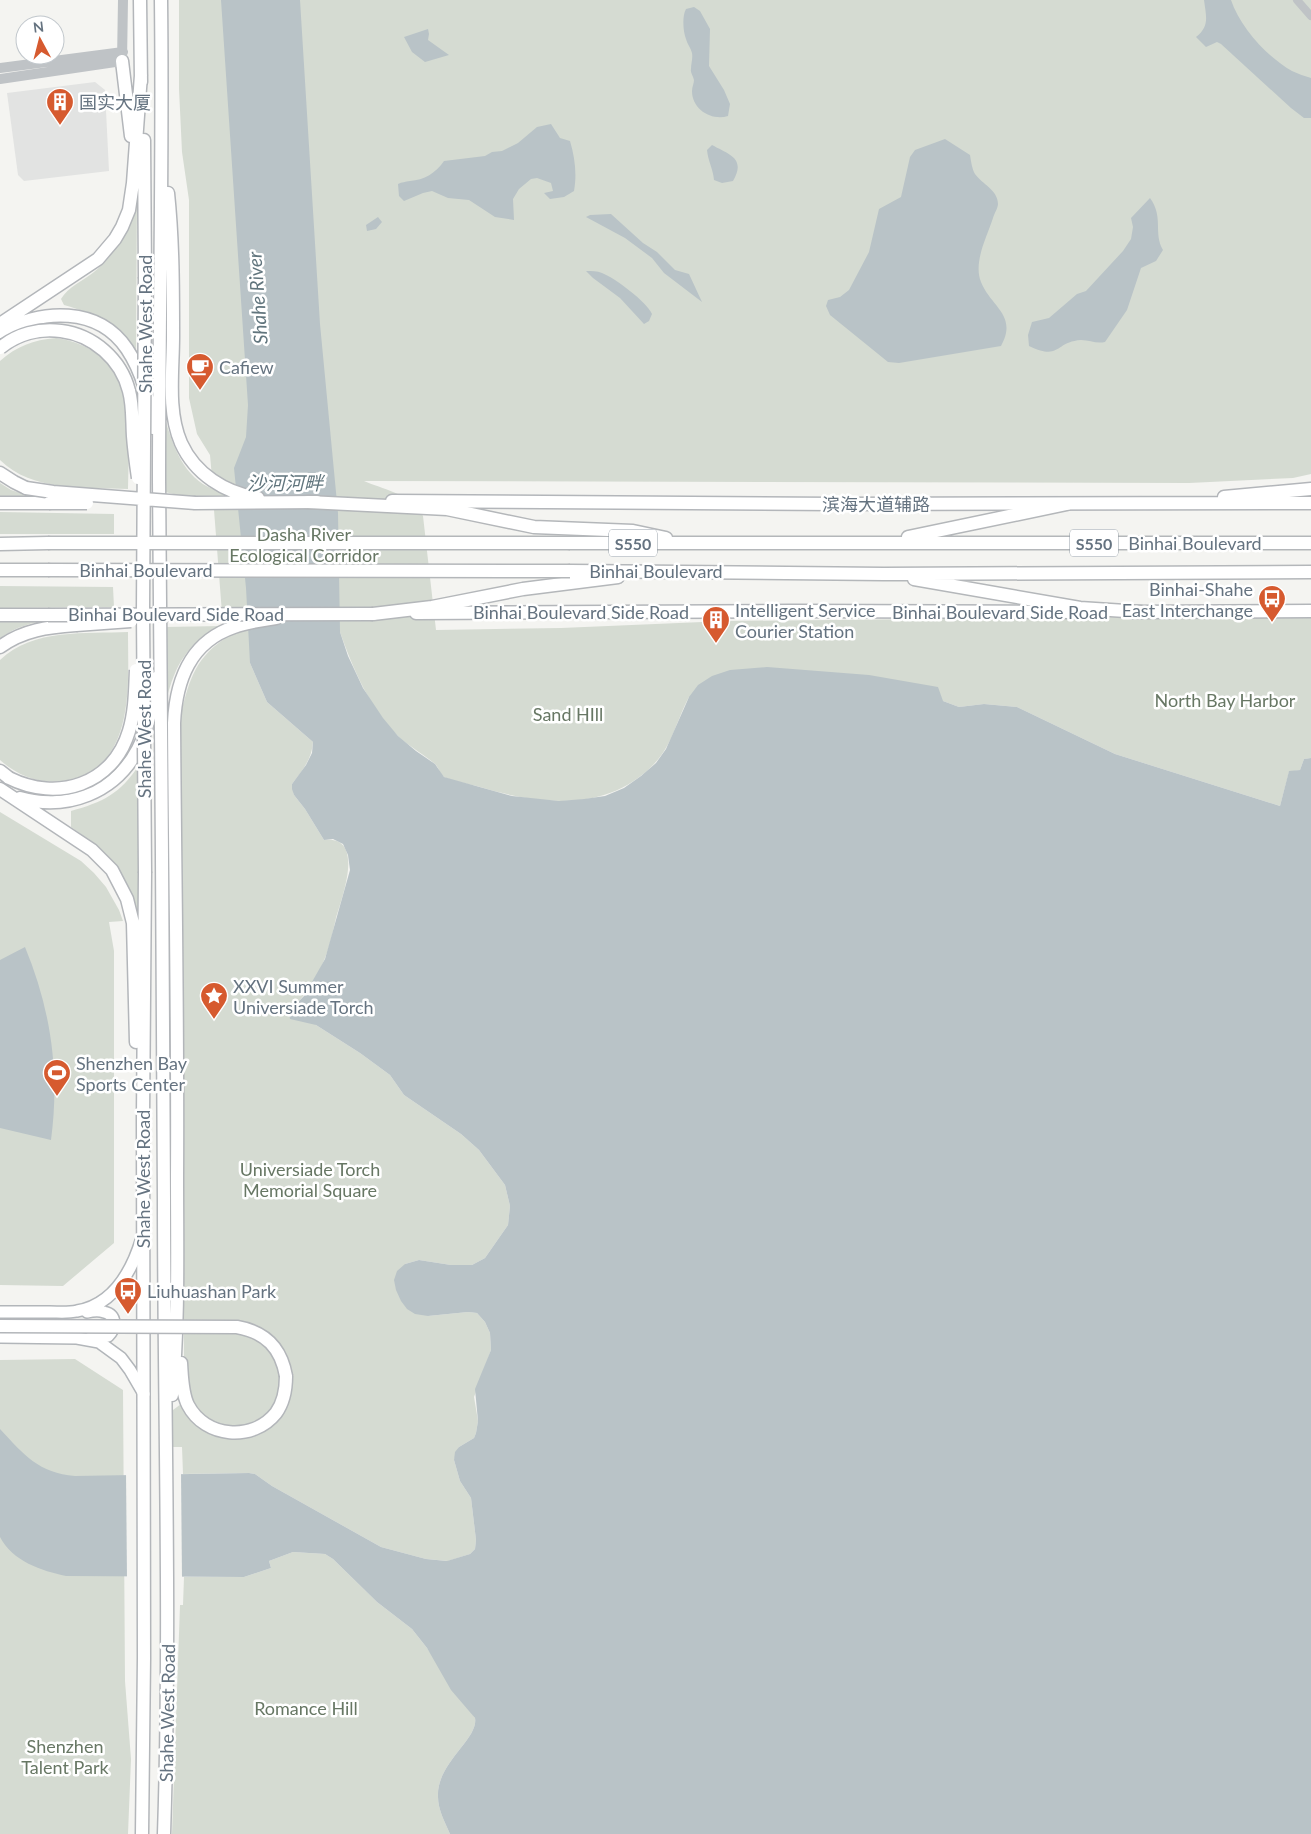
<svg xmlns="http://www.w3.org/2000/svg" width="1311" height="1834" viewBox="0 0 1311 1834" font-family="Lato,'Noto Sans SC',sans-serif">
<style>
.built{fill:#e2e3e2}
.green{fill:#d5dbd2}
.water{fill:#b9c3c7}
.pier{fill:#f4f4f1}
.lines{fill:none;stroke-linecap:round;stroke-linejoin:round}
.secondary-casing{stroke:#b2b6ba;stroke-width:14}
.primary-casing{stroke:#b3b6ba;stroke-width:15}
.trunk-casing{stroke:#b4b7ba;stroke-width:15}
.minor{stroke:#bfc3c6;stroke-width:8}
.tertiary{stroke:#bfc3c6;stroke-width:10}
.secondary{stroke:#fff;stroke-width:11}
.primary{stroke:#fff;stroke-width:12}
.trunk{stroke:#fff;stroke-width:12}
.primary-bridge-casing{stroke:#b3b6ba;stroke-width:15;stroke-linecap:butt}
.trunk-bridge-casing{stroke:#b4b7ba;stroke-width:15;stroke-linecap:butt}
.primary-bridge{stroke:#fff;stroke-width:12}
.trunk-bridge{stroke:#fff;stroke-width:12}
.labels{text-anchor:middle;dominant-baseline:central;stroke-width:5;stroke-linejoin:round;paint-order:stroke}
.shield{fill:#fff;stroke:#939da6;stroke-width:1}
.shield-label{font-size:16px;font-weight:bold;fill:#657380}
.poi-label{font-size:18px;fill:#657380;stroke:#fff;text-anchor:start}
.street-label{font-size:18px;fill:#657380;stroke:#fff}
.park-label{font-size:18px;fill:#677764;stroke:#fff}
.water-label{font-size:19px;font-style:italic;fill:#61757d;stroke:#fff}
</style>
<rect width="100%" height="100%" fill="#f4f4f1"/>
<path class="built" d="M 95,82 L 105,90 L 109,171 L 24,181 L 18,175 L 7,93 Z"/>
<path class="green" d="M 179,0 L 1311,0 L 1311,474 L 1293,478 L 1189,483 L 364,481 C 385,490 411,494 423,516 L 436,630 L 561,628 L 726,621 L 1311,615 L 1311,758 L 1304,759 L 1300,770 L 1289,772 L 1280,806 L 1115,754 L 1017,707 L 984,704 L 959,707 L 943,701 L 689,697 C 677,719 672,746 654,764 C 607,813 540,805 480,787 C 473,785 449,780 444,777 C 440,774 439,768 435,764 C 425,755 410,747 399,737 C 370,709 353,669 340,632 L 250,663 L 267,702 L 313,742 C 312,759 302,771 292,784 L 294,795 L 305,809 L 324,840 C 366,835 342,897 336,918 C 333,931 330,946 325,958 C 319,974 308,992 296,1004 L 316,1025 L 360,1053 L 390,1075 L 404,1095 L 461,1134 L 479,1150 L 505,1185 L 510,1206 L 508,1225 L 485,1258 L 472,1265 L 451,1265 L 419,1260 L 405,1264 L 428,1316 L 468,1312 L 477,1313 L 485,1322 L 490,1333 L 491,1350 L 474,1397 L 478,1421 L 476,1433 L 474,1438 L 459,1447 L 454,1460 L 460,1481 L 471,1498 L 476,1540 L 475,1549 L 470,1554 L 448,1561 L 426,1559 L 381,1547 L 272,1486 L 255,1474 L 249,1473 L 183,1474 L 182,1447 L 173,1447 L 173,1410 L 181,1404 L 183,1405 L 184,1357 L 179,720 C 189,684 192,661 224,639 L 213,497 L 182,496 L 165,492 L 165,419 C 173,446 184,478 213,489 L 210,455 L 197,434 L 189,398 L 189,200 L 182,152 L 179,89 Z
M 137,195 L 136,353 C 116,322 98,315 64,305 L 61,299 C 68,287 84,280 94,272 C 122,248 127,228 137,195 Z
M 56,338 C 138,351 129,425 128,489 C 86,487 32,492 0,460 L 0,361 C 17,346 33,340 56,338 Z
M 0,483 L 11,490 L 36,498 L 0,498 Z
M 0,512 L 114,514 L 114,534 L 0,534 Z
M 0,586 L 113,587 L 114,607 L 0,608 Z
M 0,620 L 51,620 C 30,623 18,626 0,638 Z
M 222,626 C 186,645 176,663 166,701 L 165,627 Z
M 128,632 C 128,686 136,770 63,781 C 39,784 18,776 0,760 L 0,660 C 33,628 86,634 128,632 Z
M 139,765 L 140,923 C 129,873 112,856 71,827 L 71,811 C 103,802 120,794 139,765 Z
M 0,812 L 81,861 L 94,873 L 106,887 L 119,910 L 123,921 L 109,922 L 114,951 L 114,1243 L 63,1286 L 0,1285 Z
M 75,1359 L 123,1390 L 125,1681 L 131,1759 L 128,1834 L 0,1834 L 0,1360 Z
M 293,1552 L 325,1554 L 333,1559 L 377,1602 L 412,1629 L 427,1648 L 475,1718 C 479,1739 436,1763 438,1797 C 438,1810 445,1822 450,1834 L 172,1834 L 180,1605 L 183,1605 L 184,1577 L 244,1577 L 271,1568 L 269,1561 Z"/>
<path class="water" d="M 221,0 L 300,0 L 320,324 L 338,513 L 340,632 L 348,656 L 363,688 L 383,718 L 398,736 L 416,751 L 435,764 L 444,777 L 512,796 L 559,801 L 584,799 L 605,796 L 624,788 L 641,776 L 656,763 L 666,749 L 689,697 L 698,685 L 712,676 L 730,670 L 767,667 L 869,675 L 938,687 L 943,701 L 959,707 L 984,704 L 1017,707 L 1115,754 L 1280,806 L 1289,771 L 1300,770 L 1304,759 L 1311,758 L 1311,1834 L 450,1834 C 445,1822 438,1810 438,1797 C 436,1763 479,1739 475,1718 L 451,1690 L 427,1648 L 412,1629 L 377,1602 L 333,1559 L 325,1554 L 293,1552 L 269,1561 L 271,1568 L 244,1577 L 66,1576 C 42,1571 12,1561 0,1537 L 0,1429 C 24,1455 39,1473 75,1476 L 249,1473 L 255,1474 L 272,1486 L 381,1547 L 426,1559 L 447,1561 L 470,1554 L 475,1549 L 476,1540 L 471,1498 L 460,1481 L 454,1460 L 455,1452 L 459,1447 L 474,1438 L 476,1433 L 478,1421 L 475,1389 L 491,1350 L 490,1333 L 485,1322 L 477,1313 L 468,1312 L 428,1316 L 415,1314 L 407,1309 L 401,1301 L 396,1290 L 394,1280 L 397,1271 L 405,1264 L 419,1260 L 451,1265 L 472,1265 L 485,1258 L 508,1225 L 510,1206 L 505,1185 L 479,1150 L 461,1134 L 404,1095 L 390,1075 L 360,1053 L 316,1025 L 290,1019 L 288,1008 L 296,1004 L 304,996 L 325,959 L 350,870 L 348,855 L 343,844 L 333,839 L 324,840 L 305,809 L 294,795 L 292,789 L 292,784 L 306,765 L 312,753 L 313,742 L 267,702 L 250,663 L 246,588 L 234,468 L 246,437 L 248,405 Z
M 1204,0 L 1231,0 C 1240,27 1267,57 1292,71 C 1298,74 1305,76 1311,78 L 1311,118 L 1304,118 L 1291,108 L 1221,44 L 1217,42 L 1206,47 L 1196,37 C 1210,26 1206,16 1204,0 Z
M 694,7 L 700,11 L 710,29 L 709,66 L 724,90 L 730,104 L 728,116 C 712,121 692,110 692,91 C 692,87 694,83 694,80 C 693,76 690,72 691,69 C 691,63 693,59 692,53 C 691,48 687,44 686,39 C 683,31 682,16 686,9 Z
M 428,29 L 429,34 L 428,40 L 449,55 L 425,62 L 412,52 L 404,37 Z
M 551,124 L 560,138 L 570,141 C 575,158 577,174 574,191 L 564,197 L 550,199 L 544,193 L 553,191 L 551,183 L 537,178 L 531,179 L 519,189 L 513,199 L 514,220 L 495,217 L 469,200 L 448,198 L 432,191 L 423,193 L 404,201 L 399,196 L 398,184 C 402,182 405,182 410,181 C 424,180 436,173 444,161 L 485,156 L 492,152 L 502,151 L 518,143 L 537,127 Z
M 945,139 L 970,155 C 971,161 972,169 975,174 C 982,184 998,190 998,204 C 998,208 994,214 993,218 C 987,237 973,262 981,282 C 991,307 1018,315 1001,346 L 899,363 L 888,362 L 830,315 L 826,306 L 828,300 L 840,297 L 849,290 L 869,252 L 879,209 L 901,197 L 910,157 L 915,150 Z
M 712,145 C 730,155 746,158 733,181 L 722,183 L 714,180 C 713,169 708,161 707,150 Z
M 1150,198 C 1164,217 1153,233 1163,250 L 1156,261 L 1141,268 L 1127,310 L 1105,342 C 1096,344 1090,340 1081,340 C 1054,342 1061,361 1029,346 L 1028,335 L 1032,322 L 1049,318 L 1077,294 L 1086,291 L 1123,251 L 1131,239 L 1133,227 L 1131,218 Z
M 611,214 L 643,243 L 657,252 L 675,270 L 689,274 L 702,302 L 664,273 L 652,258 L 625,238 L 586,217 L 590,215 Z
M 378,217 L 382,222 L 376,229 L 367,231 L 366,225 Z
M 586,271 C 592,271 597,271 602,273 C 615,278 647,302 652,314 L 649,321 L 644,324 L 620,298 L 593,278 Z
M 25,947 C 51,1010 60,1072 51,1140 L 0,1128 L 0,960 Z"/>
<path class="pier" d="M 126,1472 L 181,1472 L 182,1579 L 127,1579 Z"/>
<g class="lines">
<defs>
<path id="secondary" d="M 0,1312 C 17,1312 33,1312 50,1312 C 59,1312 68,1313 77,1311 C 114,1305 132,1271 142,1238
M 87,1312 C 92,1311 99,1310 104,1312 C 117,1315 116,1328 108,1336 L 90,1338
M 0,1337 L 77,1338 L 99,1342 L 121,1358 L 130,1370 L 144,1394"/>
<path id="primary" d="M 140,0 L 141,82
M 161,0 C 163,160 159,319 159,479 C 160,719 164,958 164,1198 C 164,1410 171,1622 164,1834
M 122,61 L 131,136
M 144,140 L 145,277
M 168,193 C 173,241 173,289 173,337 C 173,371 167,411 181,443 C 195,474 225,493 258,498
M 0,324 L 98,259 L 115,239 L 122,227 L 129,210 L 133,183 L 141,75
M 1,332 C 42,309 98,306 127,349 C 143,373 149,400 153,428
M 0,473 L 14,482 L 26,488
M 1224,497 L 1311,489
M 392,501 L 836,504 L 1311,503
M 0,503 L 49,503
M 195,503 L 317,502
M 1131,612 L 1311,611
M 416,613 L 791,611 L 1084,612
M 0,615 L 48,615
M 0,647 C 23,630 48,627 76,625
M 0,771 L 9,778
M 0,789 L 92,850 L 112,870 L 127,899 L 133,923 L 136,1042
M 20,798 C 67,811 115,793 138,749 C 149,728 152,702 156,678
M 181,1363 C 182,1377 182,1393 188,1405 C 205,1438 253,1442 276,1413 C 284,1402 286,1389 286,1376
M 172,1395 C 179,1323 177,1249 177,1176 C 178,1025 175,874 174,723 C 176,680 190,642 234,627 C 248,622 262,620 276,618
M 142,1834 L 144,1658 L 143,1117 L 145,873"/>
<path id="trunk" d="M 308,502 L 447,509 L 534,527 L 633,531 L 666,538
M 908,537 L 1067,504
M 570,543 L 1311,543
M 0,544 L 48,543
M 0,570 L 48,570
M 570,571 L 884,574 L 1311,572
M 914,579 L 1080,608 L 1141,612
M 373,614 L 432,607 L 523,589 L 618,577"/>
</defs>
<use href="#secondary" class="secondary-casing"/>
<use href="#primary" class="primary-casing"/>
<use href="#trunk" class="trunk-casing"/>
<path class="minor" d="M 1297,0 L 1311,16"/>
<path class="tertiary" d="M 0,68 L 123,52
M 0,79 L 122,61 L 123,0"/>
<use href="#secondary" class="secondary"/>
<use href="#primary" class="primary"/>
<use href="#trunk" class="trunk"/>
<defs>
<path id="primary-bridge" d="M 145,277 L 143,613 L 145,873
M 0,348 C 17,334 39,328 61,331 C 93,335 121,359 129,391 C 133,405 132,421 133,436 C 134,450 136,464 138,478
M 26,488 L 53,492 L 195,503
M 49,503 L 87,503
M 48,615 L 373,614
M 76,625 L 131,621
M 9,778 C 57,802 113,785 129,731 C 135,711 135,691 136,670
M 0,1326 L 237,1327 C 266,1332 281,1348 286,1376"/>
<path id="trunk-bridge" d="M 48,543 L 570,543
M 48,570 L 570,571"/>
</defs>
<use href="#primary-bridge" class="primary-bridge-casing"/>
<use href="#trunk-bridge" class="trunk-bridge-casing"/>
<use href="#primary-bridge" class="primary-bridge"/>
<use href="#trunk-bridge" class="trunk-bridge"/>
</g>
<defs>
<symbol id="building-pin" viewBox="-11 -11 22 30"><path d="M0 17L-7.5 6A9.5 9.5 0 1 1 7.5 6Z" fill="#d65a2f" stroke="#fff"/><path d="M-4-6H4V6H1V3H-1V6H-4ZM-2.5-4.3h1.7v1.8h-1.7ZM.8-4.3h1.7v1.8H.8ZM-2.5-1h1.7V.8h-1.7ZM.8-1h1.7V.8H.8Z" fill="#fff"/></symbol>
<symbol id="cafe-pin" viewBox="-11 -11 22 30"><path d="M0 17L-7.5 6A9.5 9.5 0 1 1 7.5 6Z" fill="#d65a2f" stroke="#fff"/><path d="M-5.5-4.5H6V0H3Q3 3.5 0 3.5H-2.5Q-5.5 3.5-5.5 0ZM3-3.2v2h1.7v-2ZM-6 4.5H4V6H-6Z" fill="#fff"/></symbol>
<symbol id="bus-pin" viewBox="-11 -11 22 30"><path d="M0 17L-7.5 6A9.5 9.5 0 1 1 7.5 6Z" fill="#d65a2f" stroke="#fff"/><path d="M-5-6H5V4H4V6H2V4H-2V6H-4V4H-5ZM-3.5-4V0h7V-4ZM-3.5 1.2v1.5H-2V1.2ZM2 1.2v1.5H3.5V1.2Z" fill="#fff"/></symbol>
<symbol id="sight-pin" viewBox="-11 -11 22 30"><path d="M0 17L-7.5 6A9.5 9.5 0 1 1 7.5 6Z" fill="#d65a2f" stroke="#fff"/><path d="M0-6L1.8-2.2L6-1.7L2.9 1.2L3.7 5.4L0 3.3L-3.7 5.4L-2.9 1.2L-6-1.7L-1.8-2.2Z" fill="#fff"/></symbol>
<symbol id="stadium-pin" viewBox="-11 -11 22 30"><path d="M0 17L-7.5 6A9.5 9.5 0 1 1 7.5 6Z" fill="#d65a2f" stroke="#fff"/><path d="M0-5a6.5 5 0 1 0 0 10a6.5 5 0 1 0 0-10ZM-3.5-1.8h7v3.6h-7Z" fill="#fff"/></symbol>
</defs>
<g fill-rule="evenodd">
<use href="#building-pin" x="44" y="86" width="32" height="43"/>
<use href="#cafe-pin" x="184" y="351" width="32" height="43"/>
<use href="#bus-pin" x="1256" y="583" width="32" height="43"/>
<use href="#building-pin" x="700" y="604" width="32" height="43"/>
<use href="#sight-pin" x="198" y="980" width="32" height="43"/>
<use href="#stadium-pin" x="41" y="1057" width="32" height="43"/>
<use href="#bus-pin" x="112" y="1275" width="32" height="43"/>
</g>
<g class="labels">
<g class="shield">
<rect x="609" y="529.5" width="48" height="27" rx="4"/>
<rect x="1070" y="529.5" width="48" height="27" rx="4"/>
</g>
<g class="shield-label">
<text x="633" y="543">S550</text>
<text x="1094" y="543">S550</text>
</g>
<g class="poi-label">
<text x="79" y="102">国实大厦</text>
<text x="219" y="367">Cafiew</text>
<text x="1253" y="589" text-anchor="end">Binhai-Shahe<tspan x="1253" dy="21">East Interchange</tspan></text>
<text x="735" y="610">Intelligent Service<tspan x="735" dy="21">Courier Station</tspan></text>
<text x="233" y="986">XXVI Summer<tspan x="233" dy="21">Universiade Torch</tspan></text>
<text x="76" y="1063">Shenzhen Bay<tspan x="76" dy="21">Sports Center</tspan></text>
<text x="147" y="1291">Liuhuashan Park</text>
</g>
<g class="street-label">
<text transform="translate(145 324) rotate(-90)">Shahe West Road</text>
<text x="876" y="504">滨海大道辅路</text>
<text x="1195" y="543">Binhai Boulevard</text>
<text x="146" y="570">Binhai Boulevard</text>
<text x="656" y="571">Binhai Boulevard</text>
<text x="581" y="612">Binhai Boulevard Side Road</text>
<text x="1000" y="612">Binhai Boulevard Side Road</text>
<text x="176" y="614">Binhai Boulevard Side Road</text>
<text transform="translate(144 729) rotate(-90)">Shahe West Road</text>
<text transform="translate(143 1179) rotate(-90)">Shahe West Road</text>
<text transform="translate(167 1713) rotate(-89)">Shahe West Road</text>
</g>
<g class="park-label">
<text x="304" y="534">Dasha River<tspan x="304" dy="21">Ecological Corridor</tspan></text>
<text x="1225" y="700">North Bay Harbor</text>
<text x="568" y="714">Sand HIll</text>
<text x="310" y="1169">Universiade Torch<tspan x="310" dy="21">Memorial Square</tspan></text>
<text x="306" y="1708">Romance Hill</text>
<text x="65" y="1746">Shenzhen<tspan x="65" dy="21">Talent Park</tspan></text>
</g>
<g class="water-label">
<text transform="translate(257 298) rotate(-94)">Shahe River</text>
<text x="285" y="482">沙河河畔</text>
</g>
</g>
<g transform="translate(40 40) rotate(353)"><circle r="24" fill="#ffffff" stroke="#c1c7cc"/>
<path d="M0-4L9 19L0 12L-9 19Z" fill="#d65a2f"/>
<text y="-8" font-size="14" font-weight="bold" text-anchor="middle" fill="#657380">N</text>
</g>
</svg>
